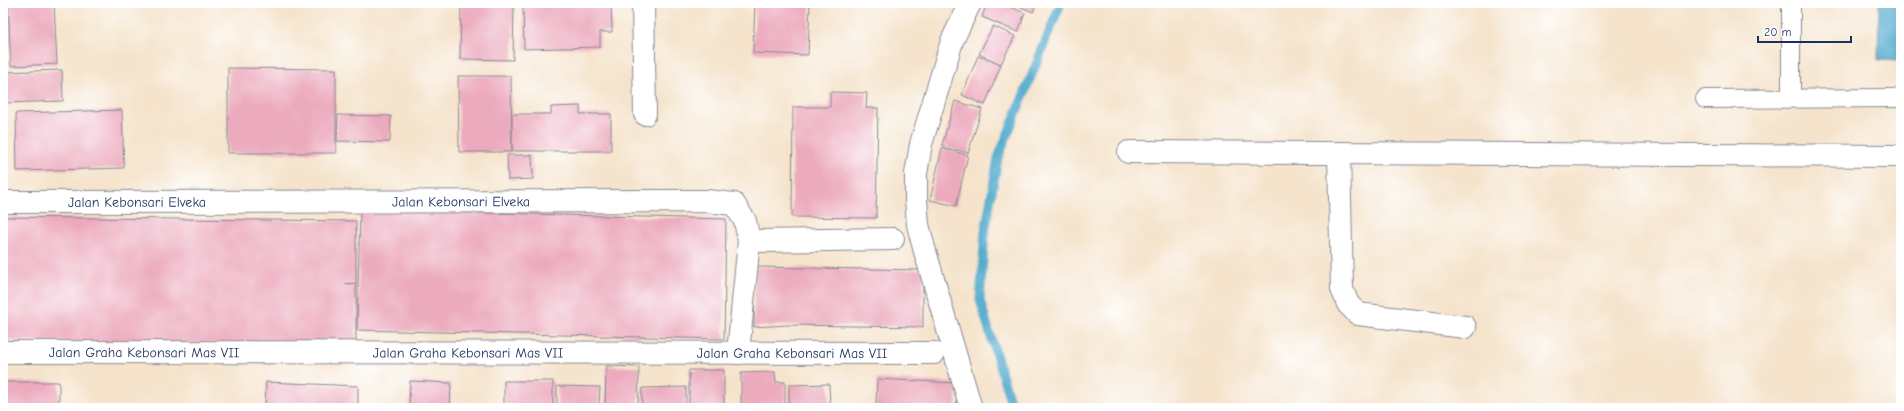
<svg xmlns="http://www.w3.org/2000/svg" width="1904" height="411" viewBox="0 0 1904 411" font-family="'Comic Neue',sans-serif">
<style>
.water{fill:#4da8cb;stroke:#346c94}
.lines{fill:none;stroke-linecap:round;stroke-linejoin:round}
.stream{stroke:#4da8cb;stroke-width:9}
.building{fill:#ecaabe}
.lane-casing{stroke:#888994;stroke-width:20}
.street-casing{stroke:#888994;stroke-width:24}
.lane{stroke:#fff;stroke-width:18}
.street{stroke:#fff;stroke-width:22}
.labels{text-anchor:middle;dominant-baseline:central;stroke-width:3;stroke-linejoin:round;paint-order:stroke}
.street-label{font-size:14px;fill:#1b2f5e;stroke:#fff}
</style>
<rect width="100%" height="100%" fill="#fff"/>
<filter id="ink" filterUnits="userSpaceOnUse"><feTurbulence type="fractalNoise" baseFrequency=".025" numOctaves="2"/><feDisplacementMap in="SourceGraphic" scale="8" xChannelSelector="R" yChannelSelector="G"/><feConvolveMatrix kernelMatrix="1 2 1 2 8 2 1 2 1" color-interpolation-filters="sRGB"/></filter>
<filter id="wash" filterUnits="userSpaceOnUse"><feTurbulence type="fractalNoise" baseFrequency=".012" numOctaves="4" result="noise"/><feDisplacementMap in="SourceGraphic" scale="16" xChannelSelector="R" yChannelSelector="G"/><feGaussianBlur stdDeviation="0.9" result="paint"/><feColorMatrix in="noise" values="0 0 0 0 0 0 0 0 0 0 0 0 0 0 0 0 0 1.4 0 .05"/><feComposite in="paint" operator="in"/></filter>
<g filter="url(#wash)">
<rect width="100%" height="100%" fill="#f5e3cb"/>
<path class="water" d="M 1879,3 L 1901,3 L 1901,61 L 1878,60 Z"/>
<g class="lines">
<path class="stream" d="M 1012,408 L 980,300 L 985,232 L 998,158 L 1061,3"/>
</g>
<g id="blocks">
<path class="building" d="M 8,3 L 54,3 L 57,64 L 11,66 Z
M 461,3 L 514,3 L 513,60 L 460,59 Z
M 535,3 L 611,3 L 612,32 L 600,32 L 600,47 L 524,49 L 523,7 L 535,6 Z
M 755,3 L 810,3 L 808,55 L 753,53 Z
M 987,3 L 1001,3 L 1025,13 L 1018,32 L 982,17 Z
M 1011,3 L 1037,3 L 1033,12 Z
M 993,26 L 1015,36 L 1001,64 L 979,54 Z
M 978,56 L 1001,65 L 985,105 L 962,95 Z
M 228,68 L 336,69 L 336,153 L 228,153 Z
M 62,70 L 63,101 L 3,103 L 3,72 Z
M 458,76 L 511,76 L 512,152 L 459,152 Z
M 830,92 L 867,93 L 866,108 L 878,108 L 876,218 L 792,217 L 793,107 L 830,107 Z
M 955,101 L 982,109 L 968,153 L 942,145 Z
M 580,106 L 580,114 L 611,114 L 611,151 L 512,151 L 512,114 L 551,114 L 551,107 Z
M 122,110 L 124,168 L 17,171 L 16,113 Z
M 338,115 L 391,116 L 390,142 L 337,141 Z
M 942,148 L 968,155 L 956,206 L 930,200 Z
M 507,155 L 532,155 L 533,179 L 508,180 Z
M 360,210 L 726,219 L 724,339 L 357,330 Z
M 3,217 L 356,221 L 356,283 L 345,284 L 356,284 L 356,345 L 3,341 Z
M 755,267 L 923,270 L 923,327 L 787,325 L 754,327 Z
M 606,366 L 639,367 L 638,408 L 605,408 Z
M 689,370 L 724,370 L 724,408 L 689,408 Z
M 775,372 L 776,382 L 785,382 L 785,408 L 741,408 L 741,373 Z
M 877,379 L 957,383 L 956,408 L 876,408 Z
M 410,381 L 451,383 L 450,408 L 409,408 Z
M 504,381 L 553,381 L 553,408 L 504,408 Z
M 3,382 L 59,382 L 59,408 L 3,408 Z
M 266,382 L 358,386 L 358,408 L 265,408 Z
M 829,384 L 830,408 L 789,408 L 789,385 Z
M 557,386 L 600,387 L 599,408 L 557,408 Z
M 686,387 L 686,408 L 642,408 L 642,388 Z"/>
</g>
</g>
<g filter="url(#ink)">
<use href="#blocks" fill-opacity="0" stroke="#888994" stroke-width="1"/>
<g class="lines">
<defs>
<path id="lane" d="M 1791,98 L 1791,3
M 1705,99 L 1901,98"/>
<g id="street">
<path d="M 643,3 L 645,114"/>
<path d="M 970,3 L 952,41 L 921,144 L 916,174 L 916,199 L 918,225 L 924,248 L 971,408"/>
<path d="M 1129,152 L 1901,156"/>
<path d="M 1339,153 L 1342,289 L 1348,304 L 1358,314 L 1465,327"/>
<path id="s1" d="M 3,202 L 707,201 L 734,204 L 745,221 L 749,241 L 738,353"/>
<path d="M 749,241 L 893,239"/>
<path id="s2" d="M 3,352 L 934,353"/>
</g>
</defs>
<use href="#lane" class="lane-casing"/>
<use href="#street" class="street-casing"/>
<use href="#lane" class="lane"/>
<use href="#street" class="street"/>
</g>
</g>
<g class="labels">
<g class="street-label">
<text stroke="none"><textPath href="#s1" startOffset="458">Jalan Kebonsari Elveka</textPath></text>
<text stroke="none"><textPath href="#s1" startOffset="134">Jalan Kebonsari Elveka</textPath></text>
<text stroke="none"><textPath href="#s2" startOffset="141">Jalan Graha Kebonsari Mas VII</textPath></text>
<text stroke="none"><textPath href="#s2" startOffset="465">Jalan Graha Kebonsari Mas VII</textPath></text>
<text stroke="none"><textPath href="#s2" startOffset="789">Jalan Graha Kebonsari Mas VII</textPath></text>
</g>
</g>
<rect width="1904" height="411" fill="none" stroke="#fff" stroke-width="16"/>
<path d="M1758 36v6h93v-6" fill="none" stroke="#1b2f5e" stroke-width="2"/>
<text x="1764" y="36" font-size="12" fill="#1b2f5e" stroke="#ffffff" stroke-width="3" paint-order="stroke">20 m</text>
</svg>
